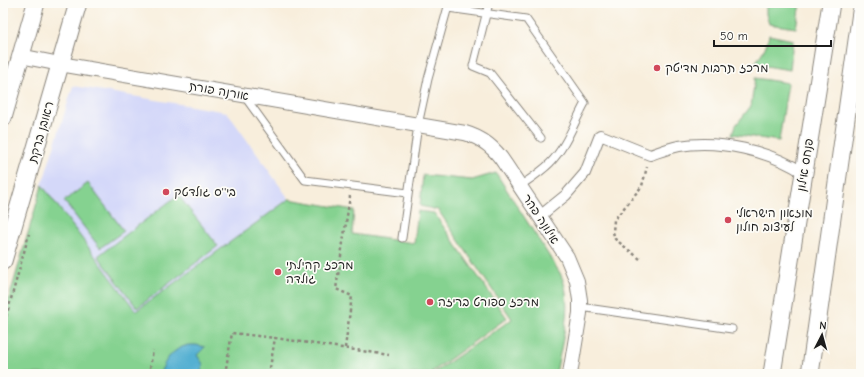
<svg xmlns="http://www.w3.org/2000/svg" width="864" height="377" viewBox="0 0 864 377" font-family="'Comic Neue','Playpen Sans Hebrew',sans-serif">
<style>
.built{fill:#d4d8f9}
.green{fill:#85d290;stroke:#507756}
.water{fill:#54b0d2;stroke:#386677}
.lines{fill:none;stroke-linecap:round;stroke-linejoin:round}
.service-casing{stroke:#8a857c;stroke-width:9}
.pedestrian-casing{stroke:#8a857c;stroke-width:12}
.minor-casing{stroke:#8a857c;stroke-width:16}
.tertiary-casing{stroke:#8a857c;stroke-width:19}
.path{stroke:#8a857c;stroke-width:2.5;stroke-dasharray:3 3;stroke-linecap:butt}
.service{stroke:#fff;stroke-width:7}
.pedestrian{stroke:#fff;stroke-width:10}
.minor{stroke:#fff;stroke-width:14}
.tertiary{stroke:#fff;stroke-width:17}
.poi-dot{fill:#d1495b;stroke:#fdfcf7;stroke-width:1.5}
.labels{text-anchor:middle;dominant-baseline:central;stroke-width:3.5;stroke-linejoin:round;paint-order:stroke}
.poi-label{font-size:12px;fill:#1c1c1c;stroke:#fdfcf7;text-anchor:start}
.street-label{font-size:12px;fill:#1c1c1c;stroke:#fdfcf7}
</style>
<rect width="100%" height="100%" fill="#fdfcf7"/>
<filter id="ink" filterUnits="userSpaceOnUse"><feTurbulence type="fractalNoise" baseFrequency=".025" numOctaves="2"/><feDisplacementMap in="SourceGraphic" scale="8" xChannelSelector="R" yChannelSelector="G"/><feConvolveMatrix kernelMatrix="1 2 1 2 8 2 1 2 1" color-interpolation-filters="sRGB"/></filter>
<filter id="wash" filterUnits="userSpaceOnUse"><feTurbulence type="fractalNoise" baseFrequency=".012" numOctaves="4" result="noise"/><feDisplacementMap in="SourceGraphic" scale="16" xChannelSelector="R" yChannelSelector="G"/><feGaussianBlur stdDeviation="0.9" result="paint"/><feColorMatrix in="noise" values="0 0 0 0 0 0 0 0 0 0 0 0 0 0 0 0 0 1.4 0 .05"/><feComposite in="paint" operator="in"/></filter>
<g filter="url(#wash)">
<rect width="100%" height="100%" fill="#f8eedc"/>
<path class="built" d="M 73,86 L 227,112 L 289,199 L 136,311 L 42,185 Z"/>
<path class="green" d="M 766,3 L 800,3 L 796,28 L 769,24 L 766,14 Z
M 769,35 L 793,40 L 790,70 L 754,64 C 761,55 767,47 769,35 Z
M 755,78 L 788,83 L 779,141 L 733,134 L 736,125 L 751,106 Z
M 496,173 L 560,273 C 575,301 561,344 556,374 L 432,374 L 512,319 L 438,210 L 420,206 L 423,175 L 472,180 Z
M 88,183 L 124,231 L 100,248 L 64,201 Z
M 42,185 L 136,311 L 289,199 L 354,210 L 352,234 L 414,243 L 418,211 L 434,213 L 507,318 L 429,374 L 3,374 L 3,319 Z
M 178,195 L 218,246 L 137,308 L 98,256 Z"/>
<path class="water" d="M 188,345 L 196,345 L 205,347 L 197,355 L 203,364 L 201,374 L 160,374 C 165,359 173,349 188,345 Z"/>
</g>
<g filter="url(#ink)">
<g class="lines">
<defs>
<path id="service" d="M 489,3 L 473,66 L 490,73 L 541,138
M 448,8 L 526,19 L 585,103 C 574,123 566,147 550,163 C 541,172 530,179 520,186
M 245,97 L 305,180 L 408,193
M 402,238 L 418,125 L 428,79 L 449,3
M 580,307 L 732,329"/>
<path id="pedestrian" d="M 540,216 L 566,195 L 585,173 L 600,135 L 650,155 C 659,152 669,148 679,146 C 719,139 770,151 804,173"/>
<path id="minor" d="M 20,56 L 60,64 L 465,133 C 483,138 495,148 505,164 L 567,257 L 577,281 L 580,300 L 580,313 L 570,374"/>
<path id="tertiary" d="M 3,118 L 36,3
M 3,261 L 78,3
M 772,374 L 831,3
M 810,374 L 861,12"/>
</defs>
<use href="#service" class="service-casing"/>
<use href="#pedestrian" class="pedestrian-casing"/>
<use href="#minor" class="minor-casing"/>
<use href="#tertiary" class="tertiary-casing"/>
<path class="path" d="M 640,259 L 615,239 L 613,232 L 614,220 L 642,186 L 647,167
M 3,328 L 29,234
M 345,348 L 352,296 L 336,289 L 350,196
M 149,374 L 153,350
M 225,374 L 232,333 L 275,338
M 269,374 L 275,338 L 389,355"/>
<use href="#service" class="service"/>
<use href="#pedestrian" class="pedestrian"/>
<use href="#minor" class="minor"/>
<use href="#tertiary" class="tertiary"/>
</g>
</g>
<g class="poi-dot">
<circle cx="657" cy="68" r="4"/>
<circle cx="166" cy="192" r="4"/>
<circle cx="728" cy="220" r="4"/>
<circle cx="278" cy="272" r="4"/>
<circle cx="430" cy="302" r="4"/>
</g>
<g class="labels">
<g class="poi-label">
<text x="665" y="68">מרכז תרבות מדיטק</text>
<text x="174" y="192">בי''ס גולדטק</text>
<text x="736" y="213">מוזאון הישראלי<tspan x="736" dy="14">לעיצוב חולון</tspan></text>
<text x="286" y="265">מרכז קהילתי<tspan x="286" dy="14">גולדה</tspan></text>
<text x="438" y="302">מרכז ספורט בריזה</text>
</g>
<g class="street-label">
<text transform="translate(219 91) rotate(10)">אורנה פורת</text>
<text transform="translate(41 132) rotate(-74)">ראובן ברקת</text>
<text transform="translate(805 165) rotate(-81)">פנחס אילון</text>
<text transform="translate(541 219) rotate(57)">אילונה פהר</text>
</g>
</g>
<rect width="864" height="377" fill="none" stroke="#fdfcf7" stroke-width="16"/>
<g transform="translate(822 335) rotate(6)" stroke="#fdfcf7" stroke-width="3" paint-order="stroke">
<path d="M0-3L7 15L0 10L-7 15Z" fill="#1c1c1c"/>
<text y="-6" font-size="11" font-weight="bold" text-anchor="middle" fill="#1c1c1c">N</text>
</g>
<path d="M714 40v6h117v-6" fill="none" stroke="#1c1c1c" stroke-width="2"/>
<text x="720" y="40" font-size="12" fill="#1c1c1c" stroke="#fdfcf7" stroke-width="3" paint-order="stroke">50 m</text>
</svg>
